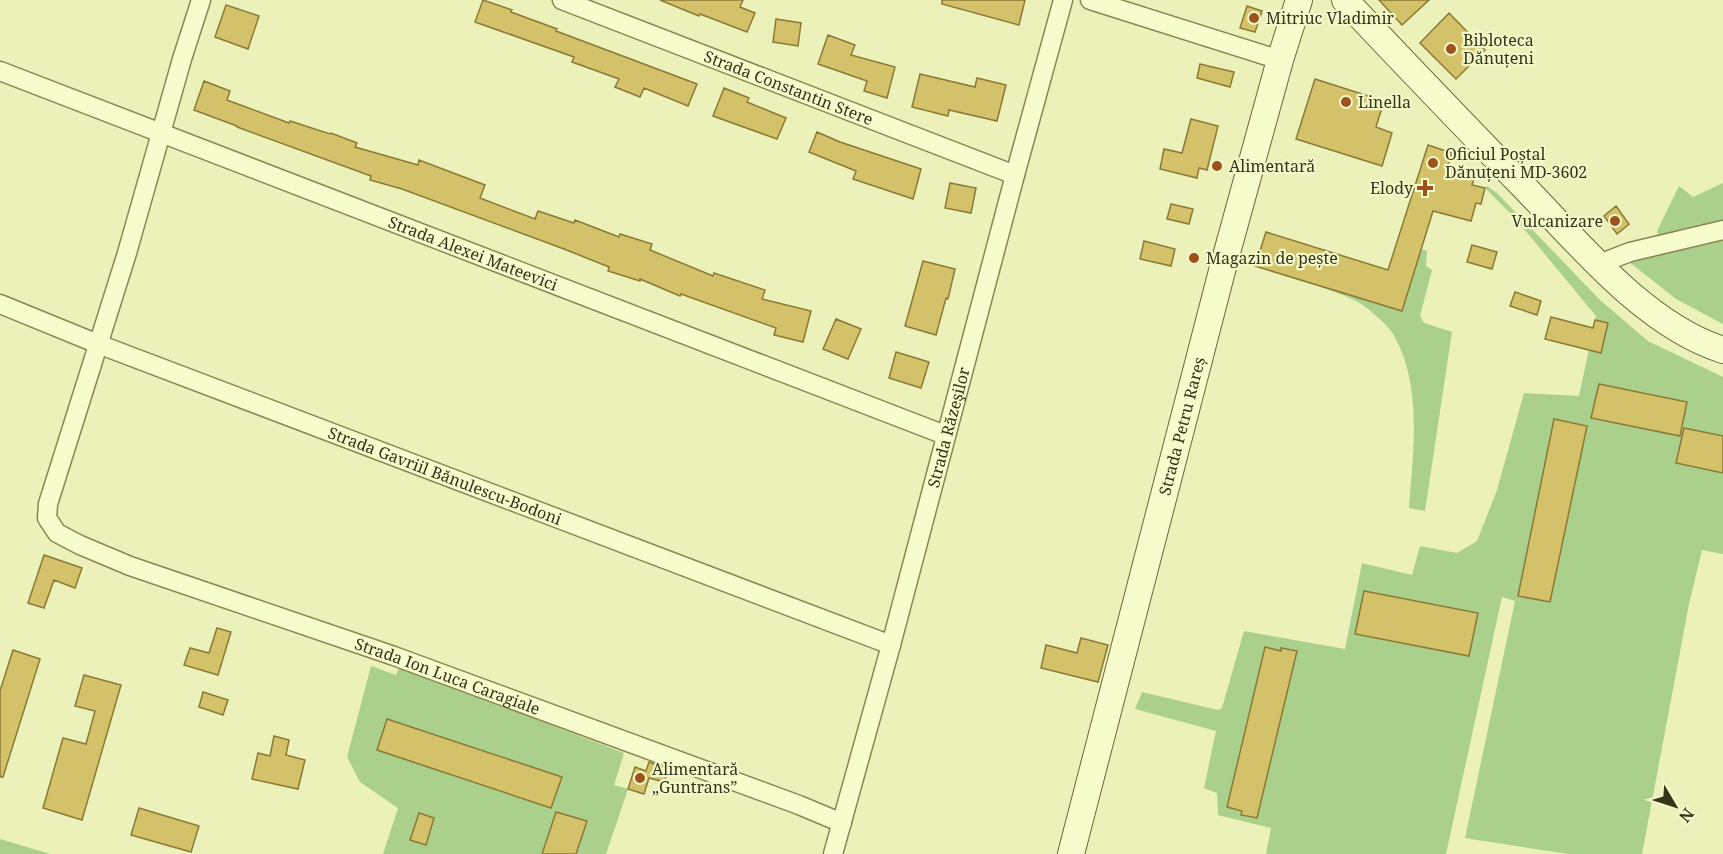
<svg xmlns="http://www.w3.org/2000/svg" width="1723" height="854" viewBox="0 0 1723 854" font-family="'Noto Serif',serif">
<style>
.green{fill:#abd08c}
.building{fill:#d4c26a;stroke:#8a7a36;stroke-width:1.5}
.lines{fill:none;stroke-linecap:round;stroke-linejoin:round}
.street-casing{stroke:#898652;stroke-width:21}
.secondary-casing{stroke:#6a6635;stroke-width:28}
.street{stroke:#f6fccb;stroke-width:18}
.secondary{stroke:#f6fccb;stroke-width:26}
.poi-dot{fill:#9d511d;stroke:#f2f8c8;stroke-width:2}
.labels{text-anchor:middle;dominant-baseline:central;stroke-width:4.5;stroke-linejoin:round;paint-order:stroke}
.poi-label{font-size:16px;fill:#363319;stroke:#f2f8c8;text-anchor:start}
.street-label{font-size:16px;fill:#363319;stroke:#f2f8c8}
</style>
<rect width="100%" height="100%" fill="#ebf1b8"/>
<path class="green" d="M 1723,183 L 1723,223 L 1659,237 L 1657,231 L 1679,186 L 1693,197 Z
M 1487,186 L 1497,193 L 1600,300 L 1648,341 L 1723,377 L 1723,554 L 1702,550 L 1689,604 L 1642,854 L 1568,854 L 1465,838 L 1515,601 L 1502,597 L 1446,854 L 1266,854 L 1271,828 L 1218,815 L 1217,793 L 1204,788 L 1216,731 L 1135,709 L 1142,692 L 1218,710 L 1222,708 L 1244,631 L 1345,649 L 1362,563 L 1412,575 L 1420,546 L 1457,553 L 1477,541 L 1497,490 L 1524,393 L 1579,396 L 1596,316 L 1514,217 L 1485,188 Z
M 1723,234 L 1723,324 L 1676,299 L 1628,261 Z
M 1421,249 L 1427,251 L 1426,266 L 1432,270 L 1420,316 L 1424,323 L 1452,332 L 1425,511 L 1409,508 C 1413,452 1423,385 1393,334 C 1388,325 1375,315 1367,308 C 1355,298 1331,291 1316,285 L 1402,311 Z
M 371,666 L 396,675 L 399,667 L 624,753 L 614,785 L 628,789 L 606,854 L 383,854 L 398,808 L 360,782 L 347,757 Z
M 0,839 L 50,854 L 0,854 Z"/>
<path class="building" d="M 483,0 L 512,10 L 511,12 L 557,29 L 556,31 L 697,84 L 688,106 L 644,88 L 640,97 L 615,87 L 619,79 L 572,62 L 574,57 L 475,22 Z
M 660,0 L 743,0 L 740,7 L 755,13 L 747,32 L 700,14 L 699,16 Z
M 942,0 L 1025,0 L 1019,25 L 942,4 Z
M 1379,0 L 1429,0 L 1402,25 Z
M 226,5 L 259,16 L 248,49 L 215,37 Z
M 1247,6 L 1262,11 L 1255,32 L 1240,28 Z
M 1449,13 L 1485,50 L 1456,79 L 1420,43 Z
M 776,19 L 801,23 L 798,46 L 773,42 Z
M 828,35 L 855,45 L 851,55 L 895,67 L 887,98 L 864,91 L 867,81 L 818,64 Z
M 1200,64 L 1234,72 L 1230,87 L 1197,78 Z
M 920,74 L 975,87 L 977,78 L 1006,85 L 997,121 L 949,110 L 948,116 L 912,107 Z
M 1315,79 L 1384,101 L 1376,127 L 1392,133 L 1382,166 L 1296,139 Z
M 204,81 L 230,91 L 227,100 L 289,123 L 290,121 L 330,134 L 331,133 L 357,143 L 355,147 L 418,165 L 419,160 L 485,185 L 480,198 L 535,219 L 538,211 L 574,223 L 575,220 L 619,237 L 620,234 L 652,244 L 650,250 L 713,276 L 714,273 L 765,290 L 762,299 L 811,311 L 803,342 L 774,335 L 776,328 L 681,294 L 680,296 L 640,279 L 640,281 L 608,271 L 609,267 L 564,249 L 402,189 L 370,180 L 371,176 L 237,127 L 237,126 L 194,110 Z
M 724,88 L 749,98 L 747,102 L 786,118 L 777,139 L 713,116 Z
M 1191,119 L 1218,126 L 1207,170 L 1199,168 L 1197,178 L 1160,169 L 1164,149 L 1182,153 Z
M 817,132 L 840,142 L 921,169 L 913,199 L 853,179 L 856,171 L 809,152 Z
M 1428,145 L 1452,153 L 1447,168 L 1475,176 L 1472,185 L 1485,188 L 1481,204 L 1476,203 L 1471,221 L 1433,211 L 1402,311 L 1255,266 L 1266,232 L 1388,270 Z
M 950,183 L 976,188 L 971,213 L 945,208 Z
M 1171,204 L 1193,209 L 1189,224 L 1167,219 Z
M 1616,206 L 1629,224 L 1617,234 L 1604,216 Z
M 1144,241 L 1175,249 L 1171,266 L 1140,259 Z
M 1472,245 L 1497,252 L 1492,269 L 1467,262 Z
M 923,261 L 955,269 L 948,299 L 946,298 L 936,335 L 905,326 Z
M 1515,292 L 1541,301 L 1537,315 L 1510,306 Z
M 1551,317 L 1593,328 L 1595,320 L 1608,323 L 1601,353 L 1545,339 Z
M 836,319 L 861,329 L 848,359 L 823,349 Z
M 896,352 L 929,362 L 921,388 L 889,378 Z
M 1599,384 L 1687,402 L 1680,436 L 1591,418 Z
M 1554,419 L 1587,426 L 1550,602 L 1518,596 Z
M 1684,428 L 1723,436 L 1723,473 L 1676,463 Z
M 44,555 L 82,568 L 75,588 L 54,580 L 44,608 L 28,603 Z
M 1364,591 L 1478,613 L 1469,656 L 1355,634 Z
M 217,628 L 231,632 L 218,675 L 184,665 L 190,648 L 209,653 Z
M 1081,638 L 1108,645 L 1098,682 L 1041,668 L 1046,645 L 1077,653 Z
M 1265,647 L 1281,651 L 1281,648 L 1297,651 L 1257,818 L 1241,815 L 1242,811 L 1227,807 Z
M 13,650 L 40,659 L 3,777 L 0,777 L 0,691 Z
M 84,675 L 121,685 L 82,820 L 43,808 L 63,738 L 86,744 L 95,711 L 75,706 Z
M 203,692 L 228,700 L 223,715 L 199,707 Z
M 387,719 L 562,777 L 551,808 L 377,750 Z
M 274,736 L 289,740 L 286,755 L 305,760 L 298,789 L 252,779 L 258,753 L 270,756 Z
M 649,762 L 669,769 L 664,782 L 649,778 L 644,794 L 628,789 L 635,767 L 646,771 Z
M 139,808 L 199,826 L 191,852 L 131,835 Z
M 556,812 L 587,821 L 576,854 L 542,854 Z
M 419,813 L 434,818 L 426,845 L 410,840 Z"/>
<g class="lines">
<defs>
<g id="street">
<path id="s1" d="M 201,0 L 182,59 L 127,253 L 48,504 L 47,518 L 57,533 L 80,545 L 130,566 L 394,656 L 799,805 L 842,823"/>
<path id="s2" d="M 562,0 L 1015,175"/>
<path d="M 1090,0 L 1280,60"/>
<path id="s3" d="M 0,71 L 945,435"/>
<path d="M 1599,264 L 1630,252 L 1723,230"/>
<path id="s4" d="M 0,304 L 98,344 L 891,645"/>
<path id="s5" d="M 833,854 L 891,645 L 1015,175 L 1063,0"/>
</g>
<g id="secondary">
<path d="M 1345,0 C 1403,62 1462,123 1521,184 C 1578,242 1644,325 1723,350"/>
<path id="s6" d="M 1071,854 L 1223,267 L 1280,60 L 1299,0"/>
</g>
</defs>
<use href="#street" class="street-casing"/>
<use href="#secondary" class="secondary-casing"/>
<use href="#street" class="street"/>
<use href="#secondary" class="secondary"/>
</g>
<g class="poi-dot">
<circle cx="1254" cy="18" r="6"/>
<circle cx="1451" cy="49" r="6"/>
<circle cx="1346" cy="102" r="6"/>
<circle cx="1433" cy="163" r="6"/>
<circle cx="1217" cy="166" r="6"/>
<path d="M1422 179h6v6h6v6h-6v6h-6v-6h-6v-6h6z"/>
<circle cx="1615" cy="221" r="6"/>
<circle cx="1194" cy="258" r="6"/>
<circle cx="640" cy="778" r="6"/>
</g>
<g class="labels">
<g class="poi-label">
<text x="1266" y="18">Mitriuc Vladimir</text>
<text x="1463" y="40">Bibloteca<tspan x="1463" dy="18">Dănuțeni</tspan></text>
<text x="1358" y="102">Linella</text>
<text x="1445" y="154">Oficiul Poștal<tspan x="1445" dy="18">Dănuțeni MD-3602</tspan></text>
<text x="1229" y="166">Alimentară</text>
<text x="1413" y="188" text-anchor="end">Elody</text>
<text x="1603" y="221" text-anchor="end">Vulcanizare</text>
<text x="1206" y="258">Magazin de pește</text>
<text x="652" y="769">Alimentară<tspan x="652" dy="18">„Guntrans”</tspan></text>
</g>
<g class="street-label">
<text stroke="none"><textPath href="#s2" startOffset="243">Strada Constantin Stere</textPath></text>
<text stroke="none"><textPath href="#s3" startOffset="507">Strada Alexei Mateevici</textPath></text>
<text stroke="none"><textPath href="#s6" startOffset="442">Strada Petru Rareș</textPath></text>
<text stroke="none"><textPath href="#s5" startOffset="442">Strada Răzeşilor</textPath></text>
<text stroke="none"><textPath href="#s4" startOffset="477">Strada Gavriil Bănulescu-Bodoni</textPath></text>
<text stroke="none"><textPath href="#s1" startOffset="975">Strada Ion Luca Caragiale</textPath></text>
</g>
</g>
<g transform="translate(1675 806) rotate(129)" stroke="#f2f8c8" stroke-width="4.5" paint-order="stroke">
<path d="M0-4.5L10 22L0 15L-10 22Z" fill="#363319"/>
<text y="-9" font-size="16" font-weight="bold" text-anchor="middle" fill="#363319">N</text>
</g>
</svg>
